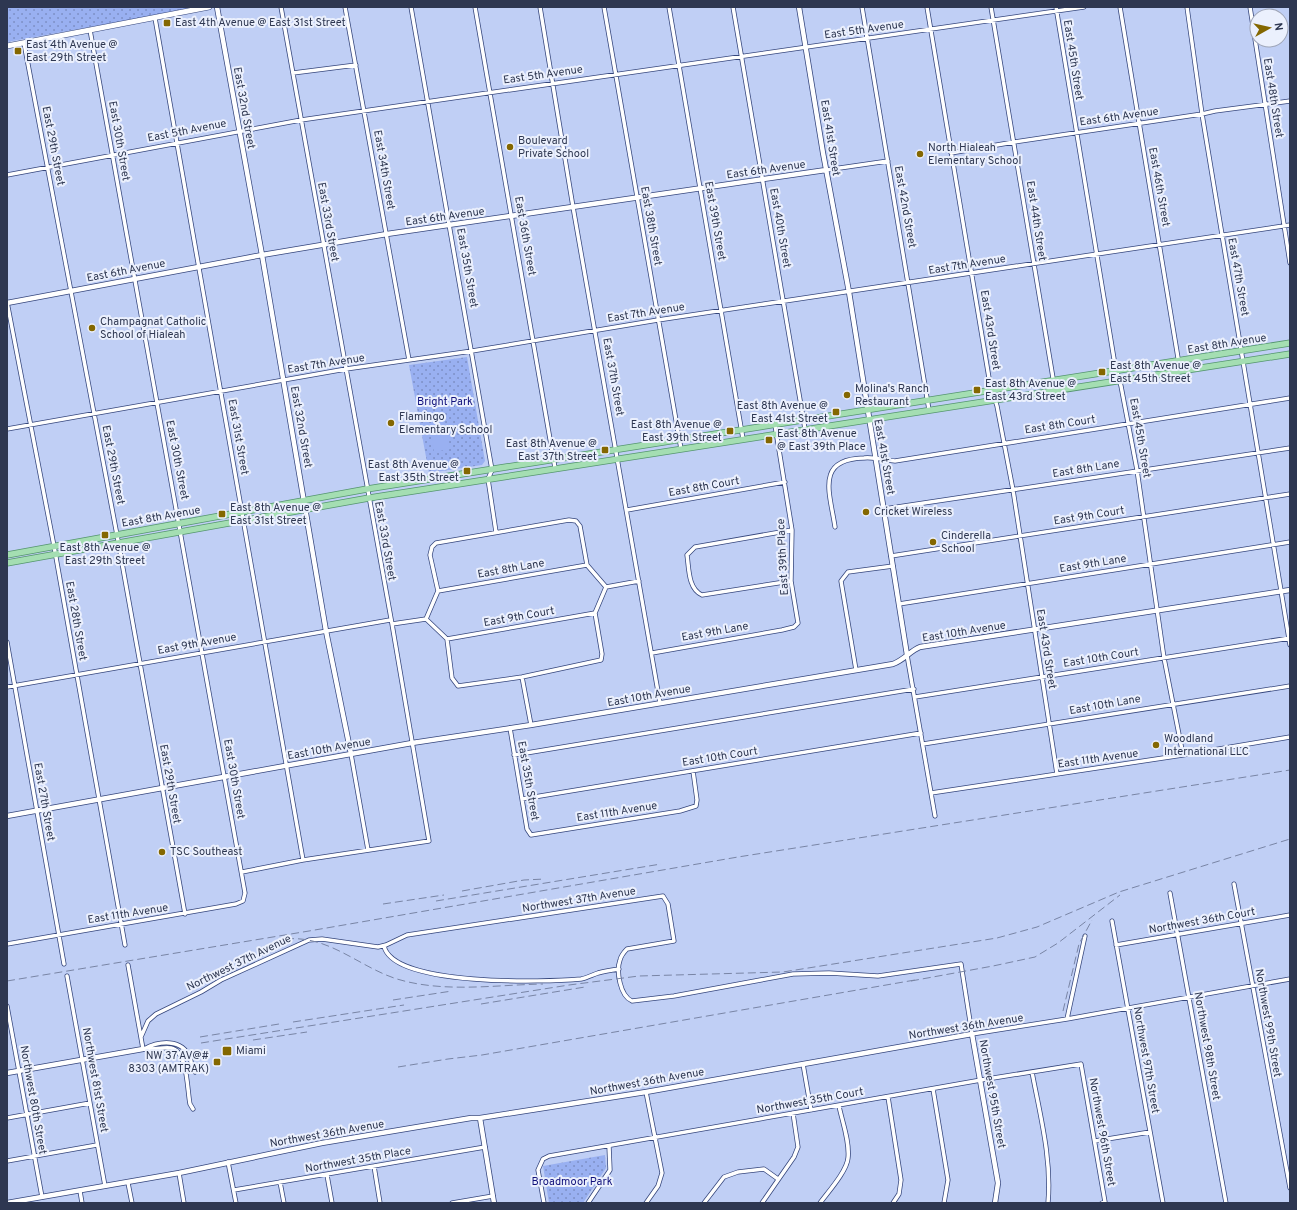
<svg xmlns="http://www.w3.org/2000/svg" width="1297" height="1210" viewBox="0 0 1297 1210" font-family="Overpass,sans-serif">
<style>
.green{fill:url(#green-dots)}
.pitch{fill:#99b0f1}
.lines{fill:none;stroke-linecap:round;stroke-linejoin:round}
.minor-casing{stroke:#35467c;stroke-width:5}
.tertiary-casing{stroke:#35467c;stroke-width:6}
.secondary-casing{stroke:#35467c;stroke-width:6}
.primary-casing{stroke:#54956e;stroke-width:7}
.minor{stroke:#fff;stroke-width:3.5}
.tertiary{stroke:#fff;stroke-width:4.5}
.secondary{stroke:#fff;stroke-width:5}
.primary{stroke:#a4deb2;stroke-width:5.5}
.rail{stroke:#7985a5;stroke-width:1;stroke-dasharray:8 4;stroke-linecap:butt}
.poi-dot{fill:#846700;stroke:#ebf0fd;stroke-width:1.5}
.labels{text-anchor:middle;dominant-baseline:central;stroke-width:4;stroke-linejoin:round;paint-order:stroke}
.poi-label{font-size:11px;fill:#2e3751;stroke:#ebf0fd;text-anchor:start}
.street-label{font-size:11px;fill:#2e3751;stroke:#ebf0fd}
.park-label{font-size:11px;fill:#11117b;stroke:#ebf0fd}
</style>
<defs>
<pattern id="green-dots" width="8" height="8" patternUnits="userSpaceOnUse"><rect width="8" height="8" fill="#99b0f1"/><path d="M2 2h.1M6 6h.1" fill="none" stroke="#7d90c6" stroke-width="1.8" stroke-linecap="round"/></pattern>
</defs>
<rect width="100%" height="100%" fill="#c0cff5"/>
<path class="green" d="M 7,7 L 200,7 L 7,42 Z
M 467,357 L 485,461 L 482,465 L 429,473 L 409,365 Z
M 605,1155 L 606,1168 L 583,1203 L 549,1203 L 543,1166 Z"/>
<path class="pitch" d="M 447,431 L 450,449 L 434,452 L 431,433 Z"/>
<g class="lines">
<defs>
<path id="minor" d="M 345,7 L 409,360
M 411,7 L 492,470 L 488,479 L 496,532
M 475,7 L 555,468
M 540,7 L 573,207 L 660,703
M 604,7 L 681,449
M 669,7 L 743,439
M 733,7 L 805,429
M 862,7 L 929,410
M 927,7 L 990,384 L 997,406 L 1013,490 L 1057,774
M 991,7 L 1055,390
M 1056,7 L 1115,365 L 1121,386 L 1137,470 L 1164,658 L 1183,755
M 1120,7 L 1180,370
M 1187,7 L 1202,114 L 1290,645
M 1250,7 L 1290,263
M 155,18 L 303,860
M 24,43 L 117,535 L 185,914
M 293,73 L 356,65
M 951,153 L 1014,142 L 1202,114 L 1215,111 L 1290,101
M 826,170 L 888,161
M 7,175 L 301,120 L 1084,7
M 7,302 L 54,546 L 125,945
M 7,429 L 346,369 L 472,351 L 658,320 L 1290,225
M 884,509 L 1290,448
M 627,510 L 785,482
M 569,520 L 576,521 L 580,526 L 587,565 L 606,587 L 595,613 L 602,654 L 601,660 L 522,677 L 458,686 L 452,678 L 447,639 L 426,619 L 438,591 L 430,555 L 432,547 L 436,543 Z
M 835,527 C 830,493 815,459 864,458 C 874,457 885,460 895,461 L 1290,398
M 891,556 L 1290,494
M 791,581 L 702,595 C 688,589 689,568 687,555 L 695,547 L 792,530
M 606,587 L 639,581
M 438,591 L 587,565
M 899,604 L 1290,542
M 392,624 L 426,619
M 447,639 L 595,613
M 7,642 L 64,964
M 652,653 L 782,630 L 794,627 L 798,623 L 791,581 L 792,530 L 775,425
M 907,655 L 935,816
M 856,670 L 841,581 L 848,572 L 893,566
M 522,677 L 531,725
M 7,687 L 390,620
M 915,697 L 1290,638
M 510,728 L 527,829 L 531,835 L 680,811 L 696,806 L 697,800 L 693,771
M 923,744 L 1290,686
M 351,754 L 368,850
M 514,755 L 914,689
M 931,793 L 1183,755 L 1290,737
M 522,799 L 921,733
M 242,872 L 303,860 L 429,841 L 392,624 L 281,7
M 1234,884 L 1290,1188
M 1170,893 L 1226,1203
M 1112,921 L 1163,1203
M 7,944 L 236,904 L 243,901 L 245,893 L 90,30
M 1116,945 L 1290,915
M 384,946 C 393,987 547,982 581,979 C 587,978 592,975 598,973 C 605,971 612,970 619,969
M 128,965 L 143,1049
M 67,976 L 105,1186
M 7,1006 L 42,1197
M 1067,1019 L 1085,936
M 141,1037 L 148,1021 L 156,1014 L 201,992 L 221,980 L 309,940 L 322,939 L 378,947 L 386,945 L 407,935 L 663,896 L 668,904 L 674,941 L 627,949 C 624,952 621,956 620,960 C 616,971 620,996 632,1001 L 674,996 L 793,974 L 829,973 L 878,976 L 961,964 L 972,1034 L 1067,1019 L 1290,979
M 143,1049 C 152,1050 162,1047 171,1048 C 188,1051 187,1090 190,1104 L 193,1109
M 144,1049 C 159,1041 182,1038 190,1058 C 192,1063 191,1068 195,1072
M 803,1064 L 811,1110
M 1032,1072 C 1040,1115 1052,1159 1048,1203
M 933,1089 L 948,1180 L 944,1203
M 646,1092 L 662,1173 L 658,1186 L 646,1203
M 888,1097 L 901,1180 L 899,1194 L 893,1203
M 7,1118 L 90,1103
M 1095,1141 L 1150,1132
M 7,1161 L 97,1145
M 228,1162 L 236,1203
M 374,1166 L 380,1203
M 179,1173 L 184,1203
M 327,1175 L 332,1203
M 280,1182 L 284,1203
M 128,1183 L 132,1203
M 234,1190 L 485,1147
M 80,1191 L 82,1203
M 452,1203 L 493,1196
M 544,1203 L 538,1170 L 543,1159 L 549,1156 L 981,1080 L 1081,1064 L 1105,1202 L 1102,1203
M 588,1203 L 610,1170 L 609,1146
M 704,1203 L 724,1177 L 738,1172 L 764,1169 L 778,1179
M 762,1203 L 794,1157 L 798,1147 L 793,1113
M 820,1203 C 828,1192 847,1171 848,1158 C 850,1142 842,1121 839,1106"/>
<path id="tertiary" d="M 217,7 L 262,255 L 326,631 L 351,754
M 799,7 L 823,153 L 849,292 L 907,655
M 7,303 L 262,255 L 387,234 L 826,170
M 7,816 L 412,743 L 531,725 L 893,664 C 904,660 910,651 920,647 L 1290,590
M 7,1073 L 143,1049
M 480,1118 L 494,1203
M 7,1203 L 179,1173 L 322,1143 L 471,1118 L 480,1118 L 646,1092 L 972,1034 L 998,1183 L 995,1203"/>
<path id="secondary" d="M 7,46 L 209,7"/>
<path id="primary" d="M 7,555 L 367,489 L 1290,343
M 7,563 L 369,498 L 1290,354"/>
</defs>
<use href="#minor" class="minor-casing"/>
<use href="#tertiary" class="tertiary-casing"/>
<use href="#secondary" class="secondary-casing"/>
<use href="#primary" class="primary-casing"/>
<use href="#minor" class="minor"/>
<use href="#tertiary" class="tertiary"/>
<use href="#secondary" class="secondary"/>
<use href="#primary" class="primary"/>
<path class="rail" d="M 462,891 L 524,880 L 545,879
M 436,901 L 661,864
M 383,904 L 444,895
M 286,939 C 329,935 359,967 397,979 C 443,993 495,985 543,984
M 7,981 L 309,931 L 738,857 L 1290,770
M 911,981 L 993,966 L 1035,957 L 1058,943 L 1120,895
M 393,1000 L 452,991
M 481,1004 L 585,987
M 1063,1011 L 1079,944 L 1092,920
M 293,1022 L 404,1005
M 200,1037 L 279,1024
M 253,1040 L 307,1032
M 201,1043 L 569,985 L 639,976 L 783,972 L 997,938 L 1037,927 L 1119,892 L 1290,839
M 398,1067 L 448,1059 L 482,1055 L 915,980"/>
</g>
<g class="poi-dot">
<rect x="163" y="19" width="8" height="8" rx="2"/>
<rect x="14" y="47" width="8" height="8" rx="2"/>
<circle cx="510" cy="147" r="4"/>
<circle cx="920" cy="154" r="4"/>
<circle cx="92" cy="328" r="4"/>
<rect x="1098" y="368" width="8" height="8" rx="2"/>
<rect x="973" y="386" width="8" height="8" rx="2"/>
<circle cx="847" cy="395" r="4"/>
<rect x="832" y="408" width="8" height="8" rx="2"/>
<circle cx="391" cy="423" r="4"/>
<rect x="726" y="427" width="8" height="8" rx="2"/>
<rect x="765" y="436" width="8" height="8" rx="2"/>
<rect x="601" y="446" width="8" height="8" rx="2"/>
<rect x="463" y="467" width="8" height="8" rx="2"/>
<circle cx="866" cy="512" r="4"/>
<rect x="218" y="510" width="8" height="8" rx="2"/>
<rect x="101" y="531" width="8" height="8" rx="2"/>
<circle cx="933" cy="542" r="4"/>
<circle cx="1156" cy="745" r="4"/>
<circle cx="162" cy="852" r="4"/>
<rect x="222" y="1046" width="10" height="10" rx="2"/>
<rect x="213" y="1058" width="8" height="8" rx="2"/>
</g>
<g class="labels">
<g class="poi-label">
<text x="175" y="23">East 4th Avenue @ East 31st Street</text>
<text x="26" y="45">East 4th Avenue @<tspan x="26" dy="13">East 29th Street</tspan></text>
<text x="518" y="141">Boulevard<tspan x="518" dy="13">Private School</tspan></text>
<text x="928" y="148">North Hialeah<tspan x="928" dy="13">Elementary School</tspan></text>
<text x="100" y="322">Champagnat Catholic<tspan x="100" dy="13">School of Hialeah</tspan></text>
<text x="1110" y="366">East 8th Avenue @<tspan x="1110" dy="13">East 45th Street</tspan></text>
<text x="985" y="384">East 8th Avenue @<tspan x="985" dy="13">East 43rd Street</tspan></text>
<text x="855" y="389">Molina's Ranch<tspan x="855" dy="13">Restaurant</tspan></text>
<text x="828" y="406" text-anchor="end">East 8th Avenue @<tspan x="828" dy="13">East 41st Street</tspan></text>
<text x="399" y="417">Flamingo<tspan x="399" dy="13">Elementary School</tspan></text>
<text x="722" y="425" text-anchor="end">East 8th Avenue @<tspan x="722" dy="13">East 39th Street</tspan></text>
<text x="777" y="434">East 8th Avenue<tspan x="777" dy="13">@ East 39th Place</tspan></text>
<text x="597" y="444" text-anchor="end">East 8th Avenue @<tspan x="597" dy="13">East 37th Street</tspan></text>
<text x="459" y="465" text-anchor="end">East 8th Avenue @<tspan x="459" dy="13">East 35th Street</tspan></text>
<text x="230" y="508">East 8th Avenue @<tspan x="230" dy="13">East 31st Street</tspan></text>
<text x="874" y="512">Cricket Wireless</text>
<text x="941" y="536">Cinderella<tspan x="941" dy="13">School</tspan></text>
<text x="105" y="548" text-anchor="middle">East 8th Avenue @<tspan x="105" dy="13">East 29th Street</tspan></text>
<text x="1164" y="739">Woodland<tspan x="1164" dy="13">International LLC</tspan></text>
<text x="170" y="852">TSC Southeast</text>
<text x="236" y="1051">Miami</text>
<text x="209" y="1056" text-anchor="end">NW 37 AV@#<tspan x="209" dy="13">8303 (AMTRAK)</tspan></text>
</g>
<g class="street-label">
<text transform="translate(864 30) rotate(-8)">East 5th Avenue</text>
<text transform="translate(1073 60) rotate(81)">East 45th Street</text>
<text transform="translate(543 75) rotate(-8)">East 5th Avenue</text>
<text transform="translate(1273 98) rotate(81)">East 48th Street</text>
<text transform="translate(244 108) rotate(80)">East 32nd Street</text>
<text transform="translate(1119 117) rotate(-8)">East 6th Avenue</text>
<text transform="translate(187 131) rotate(-11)">East 5th Avenue</text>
<text transform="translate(830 138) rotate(81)">East 41st Street</text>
<text transform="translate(119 141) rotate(80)">East 30th Street</text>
<text transform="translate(53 146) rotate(79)">East 29th Street</text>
<text transform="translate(384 170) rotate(80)">East 34th Street</text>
<text transform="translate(766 170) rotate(-8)">East 6th Avenue</text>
<text transform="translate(1159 187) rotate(80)">East 46th Street</text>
<text transform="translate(905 207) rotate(80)">East 42nd Street</text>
<text transform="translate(445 217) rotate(-8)">East 6th Avenue</text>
<text transform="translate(715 221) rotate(80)">East 39th Street</text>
<text transform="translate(1036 221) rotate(81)">East 44th Street</text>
<text transform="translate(328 222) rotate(80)">East 33rd Street</text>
<text transform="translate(651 226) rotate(80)">East 38th Street</text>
<text transform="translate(780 228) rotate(80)">East 40th Street</text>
<text transform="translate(525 236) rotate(80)">East 36th Street</text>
<text transform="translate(967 265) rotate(-9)">East 7th Avenue</text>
<text transform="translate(467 268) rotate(80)">East 35th Street</text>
<text transform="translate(126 271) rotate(-11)">East 6th Avenue</text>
<text transform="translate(1238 277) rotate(80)">East 47th Street</text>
<text transform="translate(646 313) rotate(-9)">East 7th Avenue</text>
<text transform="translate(990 330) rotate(81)">East 43rd Street</text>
<text transform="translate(1227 344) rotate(-9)">East 8th Avenue</text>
<text transform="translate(326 364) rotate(-9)">East 7th Avenue</text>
<text transform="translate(613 377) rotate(80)">East 37th Street</text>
<text transform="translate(1060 425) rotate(-9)">East 8th Court</text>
<text transform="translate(301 427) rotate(80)">East 32nd Street</text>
<text transform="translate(238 437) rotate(80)">East 31st Street</text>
<text transform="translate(1140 438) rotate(80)">East 45th Street</text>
<text transform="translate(884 457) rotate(80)">East 41st Street</text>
<text transform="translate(177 460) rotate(79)">East 30th Street</text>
<text transform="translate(113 465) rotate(79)">East 29th Street</text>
<text transform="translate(1086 469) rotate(-9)">East 8th Lane</text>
<text transform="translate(704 487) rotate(-10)">East 8th Court</text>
<text transform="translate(1089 516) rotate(-9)">East 9th Court</text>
<text transform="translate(161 517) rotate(-10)">East 8th Avenue</text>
<text transform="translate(385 541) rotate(80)">East 33rd Street</text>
<text transform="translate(783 557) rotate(-93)">East 39th Place</text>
<text transform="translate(1093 564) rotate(-9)">East 9th Lane</text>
<text transform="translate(511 569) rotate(-10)">East 8th Lane</text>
<text transform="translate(519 617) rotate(-10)">East 9th Court</text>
<text transform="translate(76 621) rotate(80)">East 28th Street</text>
<text transform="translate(715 632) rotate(-10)">East 9th Lane</text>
<text transform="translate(964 632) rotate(-9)">East 10th Avenue</text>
<text transform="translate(197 644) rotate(-10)">East 9th Avenue</text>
<text transform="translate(1046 649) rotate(81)">East 43rd Street</text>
<text transform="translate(1101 658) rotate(-9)">East 10th Court</text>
<text transform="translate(649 696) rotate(-10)">East 10th Avenue</text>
<text transform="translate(1105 705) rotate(-10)">East 10th Lane</text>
<text transform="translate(329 749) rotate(-10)">East 10th Avenue</text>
<text transform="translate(720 757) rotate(-9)">East 10th Court</text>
<text transform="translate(1098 759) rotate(-8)">East 11th Avenue</text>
<text transform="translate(234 779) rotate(80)">East 30th Street</text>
<text transform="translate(528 781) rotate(80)">East 35th Street</text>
<text transform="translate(170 784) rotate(80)">East 29th Street</text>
<text transform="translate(44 802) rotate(80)">East 27th Street</text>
<text transform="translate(617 812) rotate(-9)">East 11th Avenue</text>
<text transform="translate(579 900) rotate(-9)">Northwest 37th Avenue</text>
<text transform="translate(128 914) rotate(-9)">East 11th Avenue</text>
<text transform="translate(1202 921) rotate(-10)">Northwest 36th Court</text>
<text transform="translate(239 963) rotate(-26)">Northwest 37th Avenue</text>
<text transform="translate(1268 1023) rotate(80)">Northwest 99th Street</text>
<text transform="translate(966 1027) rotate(-9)">Northwest 36th Avenue</text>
<text transform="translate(1207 1046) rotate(80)">Northwest 98th Street</text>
<text transform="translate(1146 1060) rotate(80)">Northwest 97th Street</text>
<text transform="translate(95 1080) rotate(80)">Northwest 81st Street</text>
<text transform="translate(647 1082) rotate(-10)">Northwest 36th Avenue</text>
<text transform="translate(992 1094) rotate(80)">Northwest 95th Street</text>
<text transform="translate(33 1100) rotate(80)">Northwest 80th Street</text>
<text transform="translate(810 1101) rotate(-10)">Northwest 35th Court</text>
<text transform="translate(1102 1132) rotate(80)">Northwest 96th Street</text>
<text transform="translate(327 1134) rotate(-10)">Northwest 36th Avenue</text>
<text transform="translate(358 1160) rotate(-10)">Northwest 35th Place</text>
</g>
<g class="park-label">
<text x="445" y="402">Bright Park</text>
<text x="572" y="1182">Broadmoor Park</text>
</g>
</g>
<rect width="1297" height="1210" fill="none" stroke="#2e3751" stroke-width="16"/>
<g transform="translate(1269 28) rotate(82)"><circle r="19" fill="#ebf0fd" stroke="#9fa6b8"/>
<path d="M0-3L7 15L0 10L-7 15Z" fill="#846700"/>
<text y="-6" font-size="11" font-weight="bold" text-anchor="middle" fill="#2e3751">N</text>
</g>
</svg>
